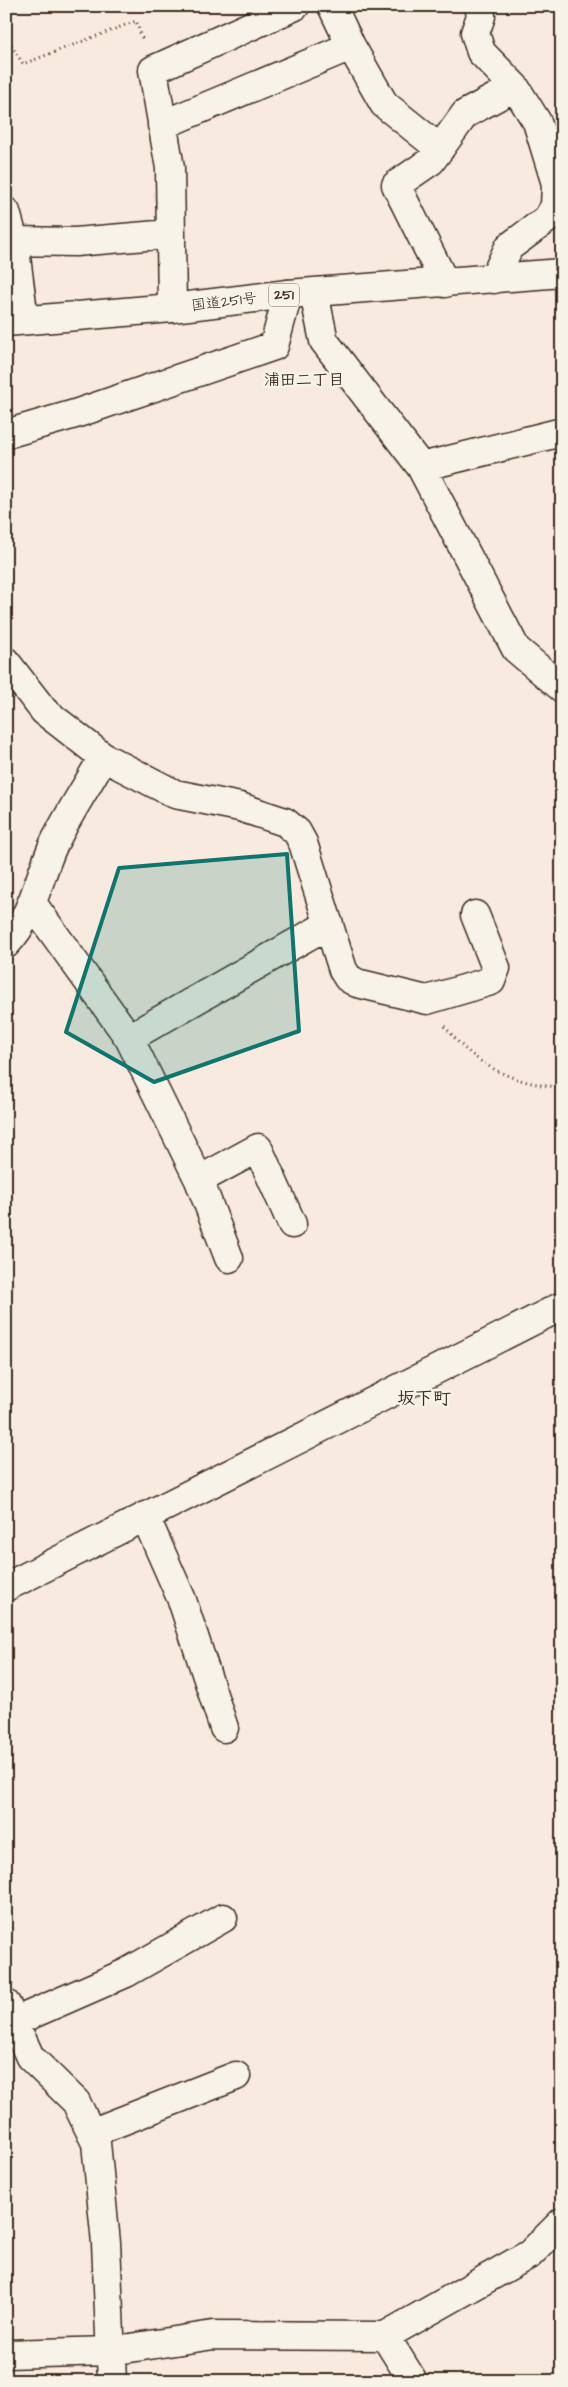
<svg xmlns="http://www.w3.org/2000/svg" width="568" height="2387" viewBox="0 0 568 2387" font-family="'Architects Daughter','Klee One',sans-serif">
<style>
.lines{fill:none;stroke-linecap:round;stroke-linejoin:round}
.minor-casing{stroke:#3b2a1e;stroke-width:31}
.highway-casing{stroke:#3b2a1e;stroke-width:31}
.path{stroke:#3b2a1e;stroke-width:3;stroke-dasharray:1 4;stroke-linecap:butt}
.minor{stroke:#f7f3e8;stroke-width:28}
.highway{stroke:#f7f3e8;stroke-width:28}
.marked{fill:#0f766e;fill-opacity:0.2;stroke:#0f766e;stroke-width:4;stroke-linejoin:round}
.labels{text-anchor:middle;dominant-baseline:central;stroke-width:5;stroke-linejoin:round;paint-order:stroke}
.shield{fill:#f7f3e8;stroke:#73665b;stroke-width:1}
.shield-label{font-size:14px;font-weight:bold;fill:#3b2a1e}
.street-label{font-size:15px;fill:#3b2a1e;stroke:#f7f3e8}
.neighbourhood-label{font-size:16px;font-weight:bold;fill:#3b2a1e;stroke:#f7f3e8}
.quarter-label{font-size:18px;font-weight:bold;fill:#3b2a1e;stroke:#f7f3e8}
</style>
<rect width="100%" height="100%" fill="#f9eadf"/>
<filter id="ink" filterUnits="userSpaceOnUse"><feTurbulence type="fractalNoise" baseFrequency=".02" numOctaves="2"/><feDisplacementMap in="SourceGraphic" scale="10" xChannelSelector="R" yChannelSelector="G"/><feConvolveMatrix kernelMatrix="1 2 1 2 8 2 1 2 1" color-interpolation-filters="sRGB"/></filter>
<g filter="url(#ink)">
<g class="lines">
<defs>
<path id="minor" d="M 332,6 L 351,46 L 384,104 L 440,149
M 479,6 L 481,16 L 475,33 L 481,52 L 515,87 L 537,122 L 556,184 L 555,206 L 547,219 L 509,247 L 494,279
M 162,125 L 351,46
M 6,212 L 14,241 L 24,320
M 14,241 L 75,242 L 170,234
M 445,283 L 396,185 L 431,161 L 465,114 L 515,87
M 314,293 L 324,341 L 421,467 L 516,649 L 562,688
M 172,308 L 170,168 L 153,70 L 295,6
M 6,434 L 75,414 L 274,346 L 288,294
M 421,467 L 562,432
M 6,662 L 44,711 L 103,757 L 175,794 L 240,807 L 285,822 L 297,832 L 303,843 L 343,970 L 348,978 L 357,983 L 427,1000 L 491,981 L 496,968 L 475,915
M 32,903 L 129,1038 L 199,1180 L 258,1148 L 292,1224
M 6,944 C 32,918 38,880 52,848 C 66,817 87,787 103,757
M 129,1038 L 329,924
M 199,1180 L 229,1258
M 145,1516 L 182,1600 L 224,1728
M 6,1587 L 562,1306
M 6,2004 L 30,2057 L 76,2102 L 96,2143 L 106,2243 L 112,2381
M 14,2022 L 126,1973 L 223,1918
M 91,2133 L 236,2076
M 385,2336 L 413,2381
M 6,2354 L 111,2351 L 213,2335 L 385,2336 L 530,2254 L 562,2222"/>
<path id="highway" d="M 6,322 L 172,308 L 288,294 L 562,273"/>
</defs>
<use href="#minor" class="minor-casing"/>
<use href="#highway" class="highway-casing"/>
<path class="path" d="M 6,37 L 23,64 L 136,21 L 143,41
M 445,1026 C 473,1065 515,1085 562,1087"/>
<use href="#minor" class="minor"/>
<use href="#highway" class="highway"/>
</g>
</g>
<path class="marked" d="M 287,854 L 299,1031 L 154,1082 L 66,1032 L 119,868 Z"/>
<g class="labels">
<rect class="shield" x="269" y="283.5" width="30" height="23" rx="4"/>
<g class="shield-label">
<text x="284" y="295">251</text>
</g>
<g class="street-label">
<text transform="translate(224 302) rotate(-7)">国道251号</text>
</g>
<g class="neighbourhood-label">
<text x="304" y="380">浦田二丁目</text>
</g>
<g class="quarter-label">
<text x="424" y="1398">坂下町</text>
</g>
</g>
<rect width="568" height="2387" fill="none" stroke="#f7f3e8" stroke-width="25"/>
<rect x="12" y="12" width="543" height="2362" fill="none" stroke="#3b2a1e" stroke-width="2" filter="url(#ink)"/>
</svg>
